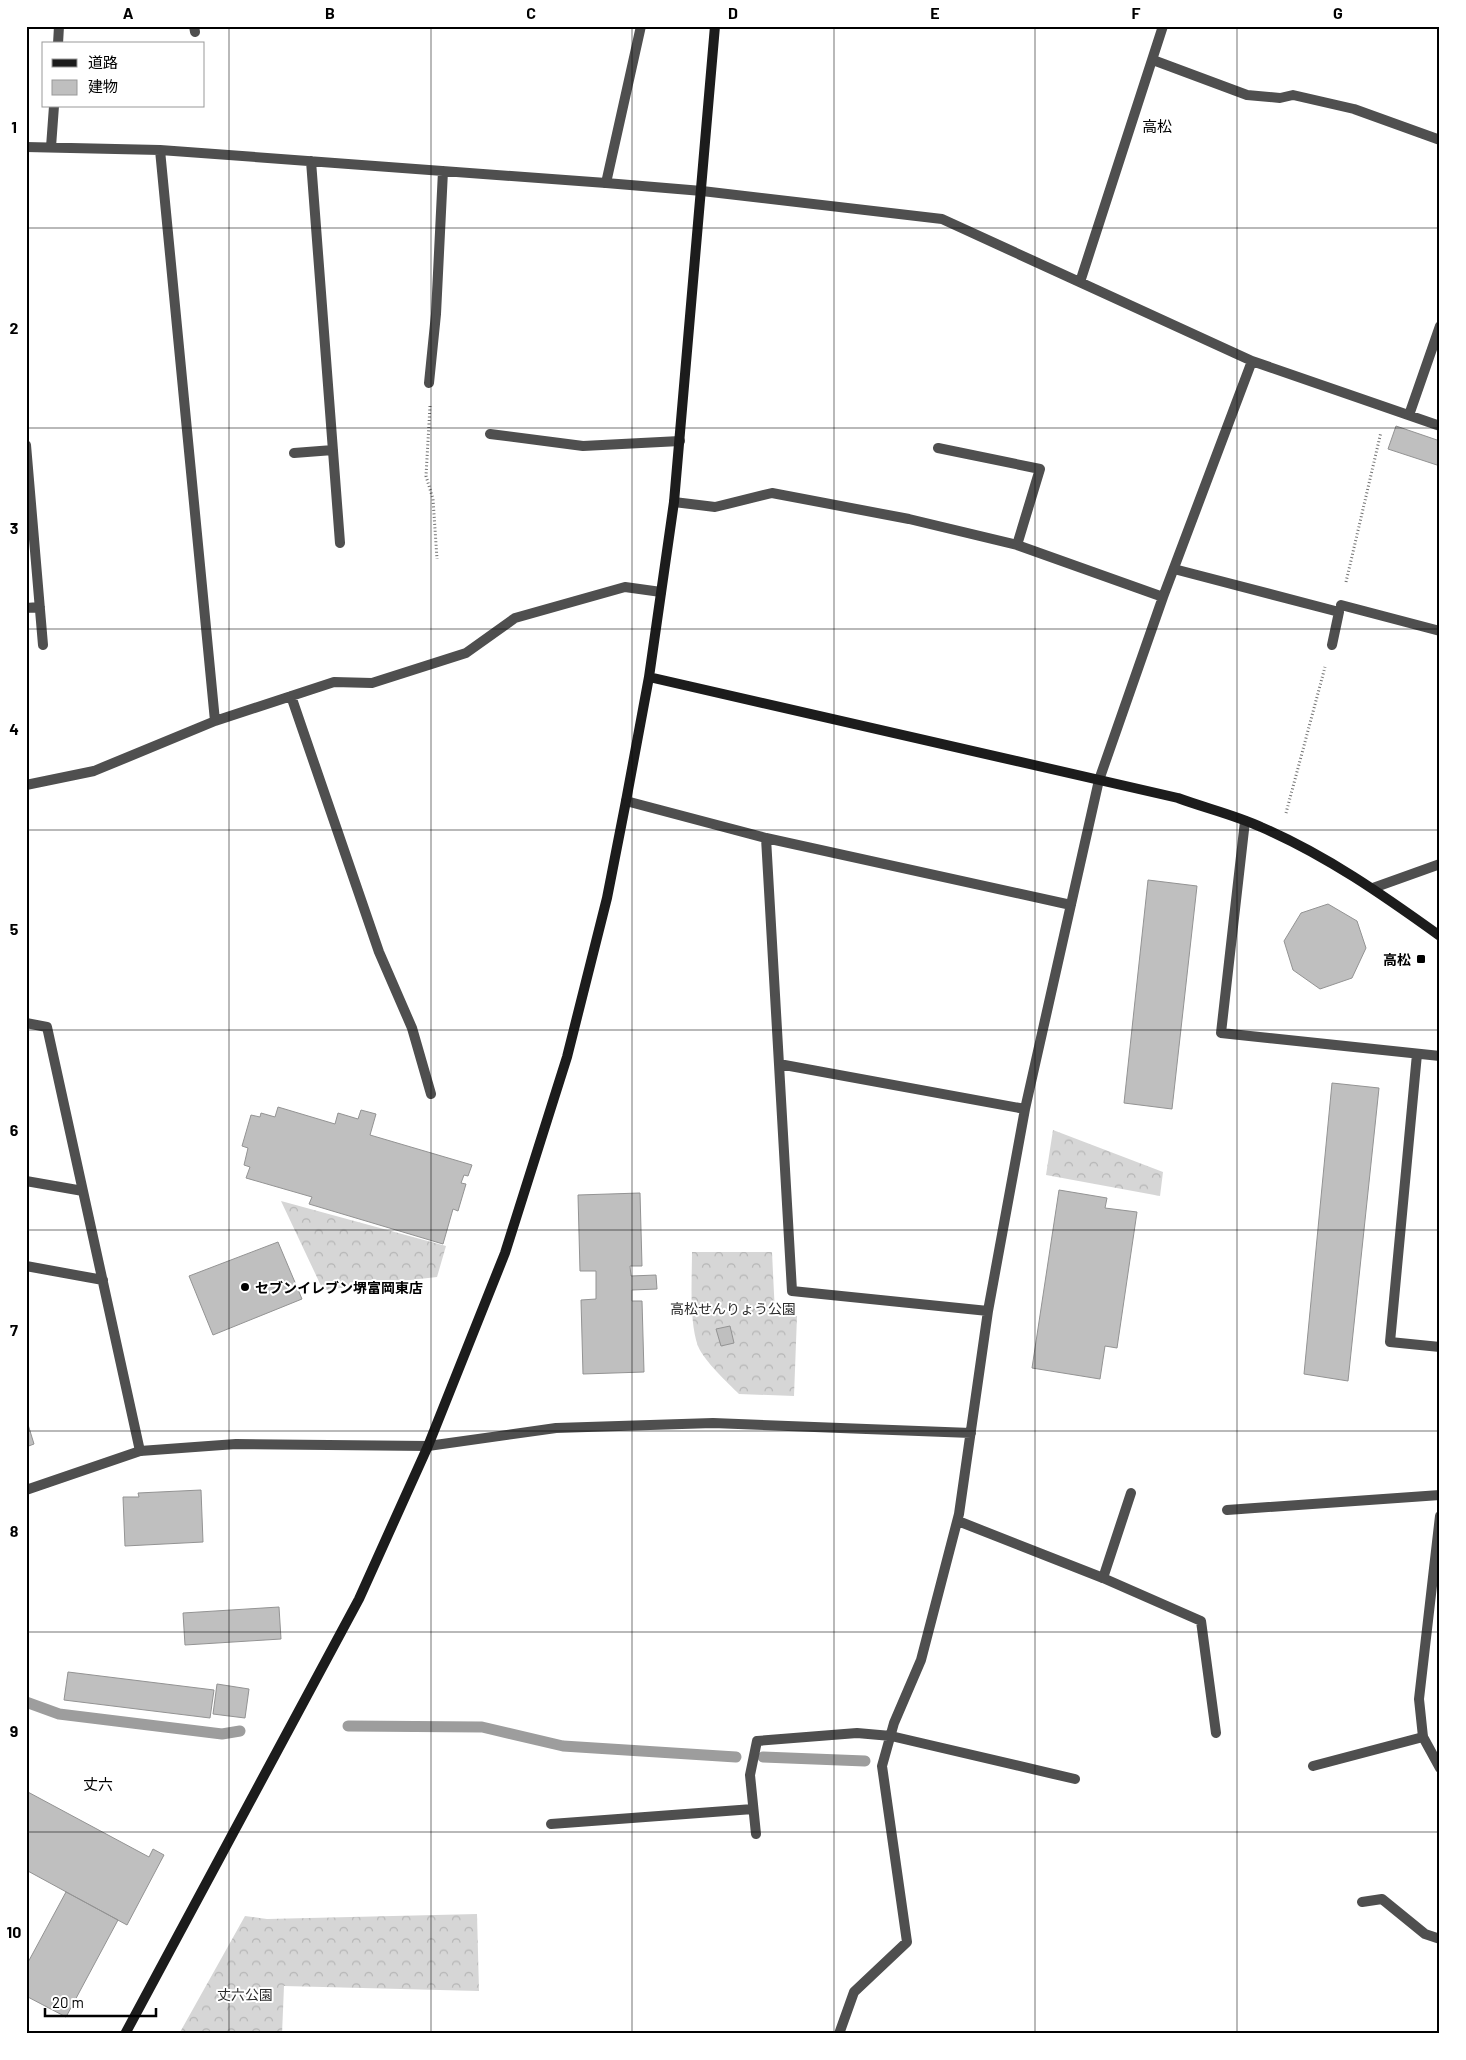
<svg xmlns="http://www.w3.org/2000/svg" width="1466" height="2060" viewBox="0 0 1466 2060" font-family="Barlow,'Noto Sans JP',sans-serif">
<style>
.forest{fill:url(#forest-crowns)}
.lines{fill:none;stroke-linecap:round;stroke-linejoin:round}
.stream{stroke:#9d9d9d;stroke-width:11}
.building{fill:#bfbfbf;stroke:#939393}
.path{stroke:#717171;stroke-width:3;stroke-dasharray:1 2.5;stroke-linecap:butt}
.lane{stroke:#4f4f4f;stroke-width:10}
.street{stroke:#4f4f4f;stroke-width:10}
.secondary{stroke:#1c1c1c;stroke-width:10}
.grid{fill:none;stroke:#000;stroke-width:1;stroke-opacity:0.55}
.poi-dot{fill:#000;stroke:#fff;stroke-width:2}
.labels{text-anchor:middle;dominant-baseline:central;stroke-width:4;stroke-linejoin:round;paint-order:stroke}
.poi-label{font-size:14px;font-weight:bold;fill:#000;stroke:#fff;text-anchor:end}
.park-label{font-size:14px;fill:#2d2d2d;stroke:#fff}
.neighbourhood-label{font-size:15px;fill:#000;stroke:#fff}
.neatline{fill:none;stroke:#000;stroke-width:2}
.grid-label{font-size:16px;text-anchor:middle;font-weight:bold;fill:#000}
</style>
<defs>
<pattern id="forest-crowns" width="20" height="18" patternUnits="userSpaceOnUse" patternTransform="scale(1.25)"><rect width="20" height="18" fill="#d6d6d6"/><path d="M2 6a3 3 0 1 1 6 0M12 15a3 3 0 1 1 6 0" fill="none" stroke="#b6b6b6"/></pattern>
</defs>
<rect width="100%" height="100%" fill="#fff"/>
<path class="forest" d="M 1053,1130 L 1163,1172 L 1160,1196 L 1046,1175 Z
M 281,1201 L 446,1246 L 437,1277 L 323,1290 Z
M 692,1252 L 772,1252 L 775,1314 L 797,1316 L 794,1396 L 739,1394 C 728,1383 704,1361 698,1346 C 689,1321 692,1280 692,1252 Z
M 477,1914 L 479,1991 L 284,1986 L 282,2034 L 179,2034 L 245,1916 L 267,1919 Z"/>
<g class="lines">
<path class="stream" d="M 26,1702 L 59,1714 L 222,1734 L 240,1731
M 348,1726 L 482,1727 L 563,1746 L 736,1757
M 763,1757 L 865,1761"/>
</g>
<path class="building" d="M 1396,426 L 1440,441 L 1440,466 L 1388,449 Z
M 1148,880 L 1197,886 L 1172,1109 L 1124,1103 Z
M 1328,904 L 1357,921 L 1366,948 L 1352,978 L 1320,989 L 1293,970 L 1284,941 L 1301,913 Z
M 1332,1083 L 1379,1088 L 1348,1381 L 1304,1374 Z
M 278,1107 L 335,1124 L 338,1113 L 358,1119 L 361,1110 L 376,1114 L 370,1135 L 472,1165 L 468,1176 L 464,1175 L 461,1183 L 466,1184 L 458,1211 L 453,1209 L 443,1244 L 309,1204 L 312,1197 L 246,1178 L 250,1167 L 244,1165 L 248,1148 L 242,1146 L 251,1115 L 260,1117 L 261,1113 L 275,1117 Z
M 1059,1190 L 1107,1198 L 1105,1208 L 1137,1212 L 1117,1348 L 1105,1346 L 1100,1379 L 1032,1368 Z
M 640,1193 L 642,1266 L 630,1266 L 631,1276 L 656,1275 L 657,1289 L 632,1290 L 632,1301 L 642,1301 L 644,1372 L 583,1374 L 581,1300 L 596,1299 L 596,1271 L 580,1271 L 578,1195 Z
M 278,1242 L 302,1299 L 213,1335 L 189,1276 Z
M 730,1326 L 734,1343 L 721,1346 L 716,1329 Z
M 26,1418 L 34,1444 L 26,1447 Z
M 201,1490 L 203,1542 L 125,1546 L 123,1497 L 139,1497 L 138,1493 Z
M 279,1607 L 281,1639 L 185,1645 L 183,1613 Z
M 68,1672 L 214,1690 L 210,1718 L 64,1700 Z
M 217,1684 L 249,1689 L 245,1718 L 213,1714 Z
M 26,1791 L 149,1857 L 153,1849 L 164,1855 L 127,1925 L 26,1870 Z
M 66,1892 L 118,1920 L 66,2017 L 26,1996 L 26,1966 Z"/>
<g class="lines">
<path class="path" d="M 430,406 L 426,476 L 433,499 L 437,559
M 1346,582 L 1381,432
M 1286,813 L 1325,667"/>
<path class="lane" d="M 1153,60 L 1247,95 L 1280,98 L 1293,95 L 1354,109 L 1440,140
M 606,183 L 641,26
M 1174,569 L 1339,612 L 1332,645
M 1341,605 L 1440,631
M 1245,821 L 1221,1033 L 1440,1056
M 1373,888 L 1440,864
M 26,1023 L 47,1027 L 140,1451
M 1417,1054 L 1390,1342 L 1440,1347
M 26,1181 L 83,1191
M 26,1266 L 103,1280
M 1103,1578 L 1131,1493
M 891,1736 L 1075,1779
M 1313,1766 L 1423,1737
M 1362,1902 L 1382,1899 L 1425,1934 L 1440,1939"/>
<path class="street" d="M 194,26 L 195,32
M 58,44 L 59,26
M 26,147 L 160,150 L 606,183 L 702,191 L 942,219 L 1252,361 L 1440,426
M 51,147 L 54,106
M 160,150 L 215,721
M 311,161 L 340,543
M 1080,282 L 1163,26
M 429,383 L 436,314 L 443,171
M 1409,415 L 1440,326
M 490,434 L 583,446 L 680,441
M 26,445 L 43,645
M 938,448 L 1040,469 L 1017,545
M 294,453 L 333,450
M 674,502 L 715,507 L 772,493 L 909,519 L 1017,545 L 1163,597
M 26,608 L 40,607
M 291,696 L 379,952 L 412,1028 L 431,1094
M 26,785 L 94,771 L 215,721 L 334,682 L 372,683 L 466,653 L 515,618 L 625,587 L 661,592
M 626,801 L 766,838 L 1071,905
M 766,838 L 792,1291 L 988,1311
M 779,1064 L 1025,1109
M 26,1490 L 140,1451 L 236,1444 L 428,1446 L 556,1428 L 713,1423 L 971,1433
M 1227,1510 L 1440,1495
M 1440,1516 L 1419,1699 L 1423,1737 L 1440,1768
M 958,1521 L 1103,1578 L 1201,1621 L 1216,1733
M 551,1824 L 753,1809
M 756,1834 L 750,1775 L 757,1741 L 857,1733 L 891,1736
M 839,2034 L 854,1992 L 907,1942 L 882,1766 L 894,1723 L 921,1660 L 959,1514 L 988,1311 L 1025,1109 L 1099,780 L 1163,597 L 1252,361"/>
<path class="secondary" d="M 649,677 L 1178,798 C 1205,808 1235,815 1261,827 C 1326,855 1383,895 1440,936
M 125,2034 L 359,1599 L 428,1446 L 505,1253 L 567,1057 L 607,898 L 626,801 L 649,677 L 674,502 L 715,26"/>
</g>
<path class="grid" d="M 229,26 L 229,2034M 431,26 L 431,2034M 632,26 L 632,2034M 834,26 L 834,2034M 1035,26 L 1035,2034M 1237,26 L 1237,2034M 26,228 L 1440,228M 26,428 L 1440,428M 26,629 L 1440,629M 26,830 L 1440,830M 26,1030 L 1440,1030M 26,1230 L 1440,1230M 26,1431 L 1440,1431M 26,1632 L 1440,1632M 26,1832 L 1440,1832"/>
<g class="poi-dot">
<rect x="1416" y="954" width="10" height="10" rx="2.5"/>
<circle cx="245" cy="1287" r="5"/>
</g>
<g class="labels">
<g class="poi-label">
<text x="1411" y="959">高松</text>
<text x="255" y="1287" text-anchor="start">セブンイレブン堺富岡東店</text>
</g>
<g class="park-label">
<text x="733" y="1308">高松せんりょう公園</text>
<text x="245" y="1994">丈六公園</text>
</g>
<g class="neighbourhood-label">
<text x="1157" y="126">高松</text>
<text x="98" y="1784">丈六</text>
</g>
</g>
<rect width="1466" height="2060" fill="none" stroke="#ffffff" stroke-width="55"/>
<rect x="42" y="42" width="162" height="65" fill="#ffffff" stroke="#999999"/>
<rect x="52" y="59" width="25" height="8" fill="#1c1c1c" stroke="#999999"/>
<text x="88" y="68" font-size="15" fill="#000000">道路</text>
<rect x="52" y="80" width="25" height="15" fill="#bfbfbf" stroke="#999999"/>
<text x="88" y="92" font-size="15" fill="#000000">建物</text>
<path d="M45 2008v8h111v-8" fill="none" stroke="#000000" stroke-width="2.5"/>
<text x="52" y="2008" font-size="15" fill="#000000" stroke="#ffffff" stroke-width="4" paint-order="stroke">20 m</text>
<rect x="28" y="28" width="1410" height="2004" class="neatline"/>
<g class="grid-label">
<text x="128" y="19">A</text>
<text x="330" y="19">B</text>
<text x="531" y="19">C</text>
<text x="733" y="19">D</text>
<text x="935" y="19">E</text>
<text x="1136" y="19">F</text>
<text x="1338" y="19">G</text>
<text x="14" y="133">1</text>
<text x="14" y="334">2</text>
<text x="14" y="534">3</text>
<text x="14" y="735">4</text>
<text x="14" y="935">5</text>
<text x="14" y="1136">6</text>
<text x="14" y="1336">7</text>
<text x="14" y="1537">8</text>
<text x="14" y="1737">9</text>
<text x="14" y="1938">10</text>
</g>
</svg>
